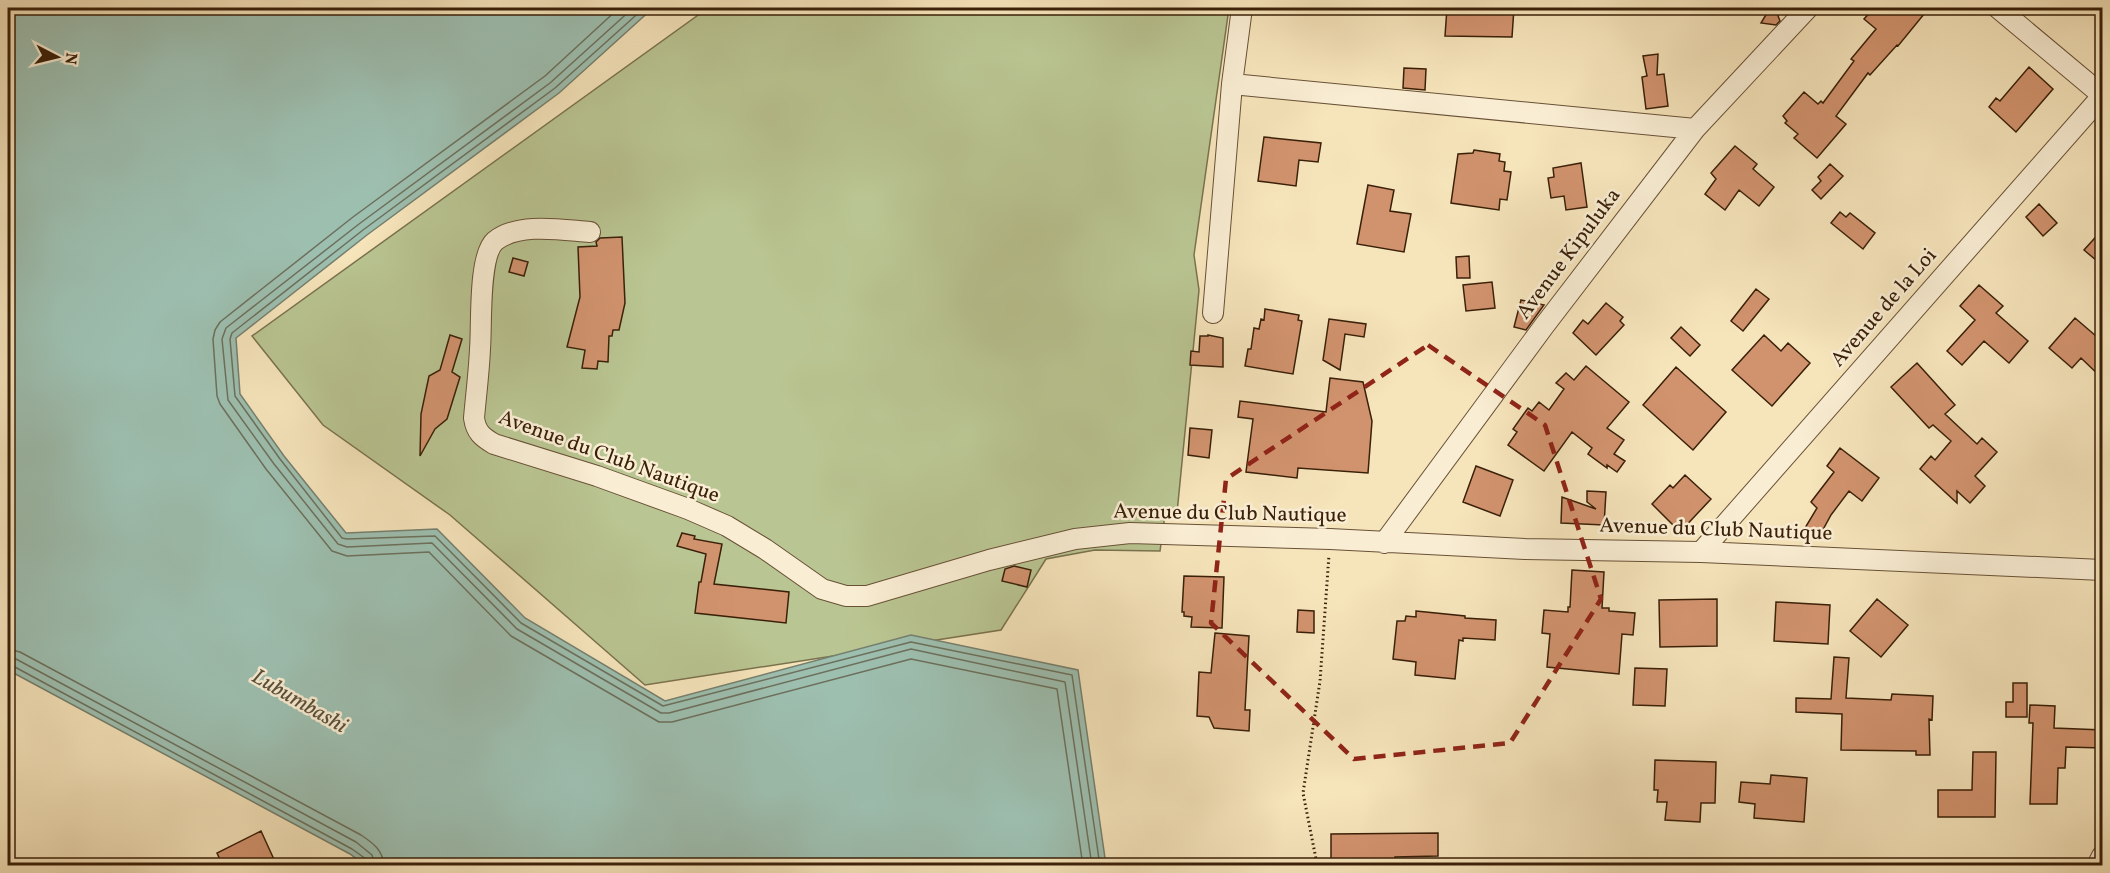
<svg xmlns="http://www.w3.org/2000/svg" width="2110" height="873" viewBox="0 0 2110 873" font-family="Vollkorn,serif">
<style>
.green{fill:#b9c592;stroke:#7a724e;stroke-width:1.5}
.water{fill:#9dbfb0;stroke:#757f6d;stroke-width:1.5}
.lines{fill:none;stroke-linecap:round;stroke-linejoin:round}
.shore{stroke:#6c705c;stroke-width:1.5}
.building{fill:#d1936e;stroke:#3a2009;stroke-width:1.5}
.street-casing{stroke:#695136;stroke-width:22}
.path{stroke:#3a2009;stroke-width:3;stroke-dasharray:1.5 3;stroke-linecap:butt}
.street{stroke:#f9edd3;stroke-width:20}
.marked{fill:none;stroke:#8f2418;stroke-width:4.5;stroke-dasharray:12 8;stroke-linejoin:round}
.labels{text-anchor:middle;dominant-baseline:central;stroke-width:5;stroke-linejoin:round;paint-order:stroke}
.street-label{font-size:21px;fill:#3a2009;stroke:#f9edd3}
.water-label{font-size:22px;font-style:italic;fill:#58503b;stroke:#f9edd3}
</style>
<rect width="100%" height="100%" fill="#f6e4bb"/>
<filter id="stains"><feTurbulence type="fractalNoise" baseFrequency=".00333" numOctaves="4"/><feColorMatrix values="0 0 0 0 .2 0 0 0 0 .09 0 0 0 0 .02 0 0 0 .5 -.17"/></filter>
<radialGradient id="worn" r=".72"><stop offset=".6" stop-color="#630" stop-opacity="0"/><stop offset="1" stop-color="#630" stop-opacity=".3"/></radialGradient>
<path class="green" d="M 708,8 L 1229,8 L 1194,255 L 1199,290 L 1177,513 L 1165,515 L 1160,551 L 1095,550 L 1046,559 L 1001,630 L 645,685 L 450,515 L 323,425 L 252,336 Z"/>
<path class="water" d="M 8,8 L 653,8 L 559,93 L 367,235 L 236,338 L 240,394 L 284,456 L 346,533 L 437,529 L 525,618 L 665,701 L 911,635 L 1078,670 L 1106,865 L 365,865 L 350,854 L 8,670 Z"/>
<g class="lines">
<path class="shore" d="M 619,8 L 545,76 L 353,217 L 220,322 L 215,330 L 213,339 L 217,396 L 220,404 L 266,469 L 332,551 L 347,556 L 429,552 L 511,636 L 659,722 L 672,722 L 911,659 L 1057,689 L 1083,866
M 633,8 L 550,83 L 359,224 L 226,328 L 222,339 L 228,400 L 274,464 L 338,544 L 347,547 L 432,543 L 517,629 L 661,713 L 669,713 L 911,649 L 1065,682 L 1092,866
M 644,8 L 555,88 L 363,230 L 232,333 L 230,339 L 235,396 L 280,459 L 342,538 L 347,539 L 435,536 L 521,623 L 663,706 L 911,642 L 1072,675 L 1100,866
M 8,649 L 20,652 L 361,835 C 373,843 383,850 384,866
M 8,658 L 16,659 L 356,842 L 372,855 L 375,866
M 8,665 L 13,666 L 352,849 L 366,859 L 368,866"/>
</g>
<path class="building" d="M 1447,8 L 1514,8 L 1512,37 L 1445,36 Z
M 1770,8 L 1775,8 L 1780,21 L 1776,25 L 1761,23 Z
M 1874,8 L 1929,8 L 1898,46 L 1897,45 L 1870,75 L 1868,73 L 1836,116 L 1846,124 L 1817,158 L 1794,138 L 1798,134 L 1785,123 L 1787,121 L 1783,116 L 1804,92 L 1818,104 L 1821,101 L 1823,103 L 1854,61 L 1851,59 L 1876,29 L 1864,19 Z
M 1658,54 L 1657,75 L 1664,74 L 1668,106 L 1646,109 L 1642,77 L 1647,76 L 1643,56 Z
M 2029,67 L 2053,89 L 2016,132 L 1989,107 L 1996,98 L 2000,101 Z
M 1404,68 L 1426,69 L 1425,90 L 1403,88 Z
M 1264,137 L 1321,143 L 1318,162 L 1299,160 L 1296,186 L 1258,181 Z
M 1735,146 L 1757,164 L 1753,169 L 1774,187 L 1759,206 L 1739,190 L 1725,210 L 1705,194 L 1716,179 L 1711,173 Z
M 1474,150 L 1500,154 L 1499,161 L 1505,162 L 1504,171 L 1511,172 L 1507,200 L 1500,199 L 1499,210 L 1451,203 L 1458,154 L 1473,153 Z
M 1581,163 L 1587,207 L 1566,210 L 1564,196 L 1551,198 L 1548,178 L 1554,177 L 1553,168 Z
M 1830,164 L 1843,176 L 1821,199 L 1812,190 L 1821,181 L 1818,177 Z
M 1368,185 L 1394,190 L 1390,211 L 1411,214 L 1404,252 L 1357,244 Z
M 2039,204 L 2057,223 L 2043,236 L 2026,217 Z
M 1840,212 L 1846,217 L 1850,213 L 1875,233 L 1863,249 L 1831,223 Z
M 2103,229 L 2103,266 L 2084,250 Z
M 622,237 L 625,303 L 619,330 L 613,330 L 612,336 L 609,336 L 608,362 L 598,361 L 597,369 L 582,368 L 585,350 L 567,347 L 580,297 L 578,247 L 597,246 L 596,242 L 600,238 Z
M 1469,256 L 1470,278 L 1457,278 L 1456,257 Z
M 513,258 L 528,262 L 524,276 L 509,272 Z
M 1492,282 L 1495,308 L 1466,311 L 1463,285 Z
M 1979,285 L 2003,306 L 1996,313 L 2028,341 L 2009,363 L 1984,341 L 1962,365 L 1947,351 L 1975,320 L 1960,306 Z
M 1756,289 L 1769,299 L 1743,331 L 1731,321 Z
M 1521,300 L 1544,305 L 1526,330 L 1514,327 Z
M 1606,303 L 1623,317 L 1620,321 L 1624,325 L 1596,355 L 1573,333 L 1583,320 L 1588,324 Z
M 1265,309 L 1299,315 L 1298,320 L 1302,321 L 1293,374 L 1245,366 L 1248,349 L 1251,349 L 1254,328 L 1259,329 L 1261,319 L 1264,320 Z
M 2075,318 L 2103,342 L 2103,379 L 2081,358 L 2072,368 L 2049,348 Z
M 1329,319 L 1366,324 L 1364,337 L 1345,334 L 1340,370 L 1323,360 Z
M 1681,327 L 1700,345 L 1690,356 L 1671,338 Z
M 450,335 L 462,339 L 452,372 L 460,377 L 447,419 L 435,429 L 420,456 L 421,414 L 429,376 L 440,370 Z
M 1208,335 L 1223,338 L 1223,367 L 1190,365 L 1191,351 L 1199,352 L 1200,336 L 1208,336 Z
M 1764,335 L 1781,351 L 1788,343 L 1810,363 L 1772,406 L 1732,370 Z
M 1917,363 L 1955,405 L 1945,414 L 1977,444 L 1982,438 L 1997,452 L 1975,476 L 1985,486 L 1970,503 L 1957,491 L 1957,503 L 1920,469 L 1931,456 L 1935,460 L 1951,441 L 1933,425 L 1929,428 L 1891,387 Z
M 1586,366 L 1629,402 L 1607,428 L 1624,440 L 1614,454 L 1625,461 L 1617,472 L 1607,465 L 1607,468 L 1588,454 L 1592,448 L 1572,432 L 1544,471 L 1508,445 L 1517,432 L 1513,429 L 1528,408 L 1532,411 L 1539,402 L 1549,410 L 1564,389 L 1556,383 L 1566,373 L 1574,380 Z
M 1676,367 L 1726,412 L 1693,450 L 1643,405 Z
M 1330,378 L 1363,382 L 1372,421 L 1368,473 L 1298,468 L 1297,478 L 1246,472 L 1253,419 L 1238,417 L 1240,401 L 1326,412 Z
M 1190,428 L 1212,430 L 1209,458 L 1188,455 Z
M 1840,448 L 1879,478 L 1862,501 L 1849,491 L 1831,515 L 1819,537 L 1805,528 L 1817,508 L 1811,502 L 1834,472 L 1827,466 Z
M 1476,466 L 1513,480 L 1500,516 L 1463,502 Z
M 1685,475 L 1711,499 L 1680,532 L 1652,504 L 1670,485 L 1673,488 Z
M 1587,491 L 1606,492 L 1604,525 L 1561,523 L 1562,497 L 1596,509 L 1587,502 Z
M 682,533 L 695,536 L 694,539 L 722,544 L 714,584 L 789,592 L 786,623 L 695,613 L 699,582 L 701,582 L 706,554 L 677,546 Z
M 1014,566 L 1031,570 L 1027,587 L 1002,581 L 1005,569 Z
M 1572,570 L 1604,572 L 1602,608 L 1609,608 L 1609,611 L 1635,613 L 1633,635 L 1622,634 L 1619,674 L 1547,667 L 1550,634 L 1542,633 L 1544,610 L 1568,612 L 1568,607 L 1570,607 Z
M 1184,576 L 1224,577 L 1222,628 L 1191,627 L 1192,617 L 1184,616 L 1184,612 L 1182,612 Z
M 1717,599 L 1717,646 L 1660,647 L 1659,600 Z
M 1877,599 L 1908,625 L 1881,657 L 1850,631 Z
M 1776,602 L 1830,605 L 1828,644 L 1774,641 Z
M 1298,610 L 1314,611 L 1314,633 L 1297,632 Z
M 1416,611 L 1465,616 L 1465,618 L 1496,620 L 1495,640 L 1463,638 L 1463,641 L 1459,640 L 1455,679 L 1415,675 L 1416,662 L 1393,659 L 1397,621 L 1405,621 L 1406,616 L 1416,617 Z
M 1215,633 L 1249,636 L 1245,710 L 1250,710 L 1249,731 L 1214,728 L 1209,717 L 1197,716 L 1199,672 L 1211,673 Z
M 1834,657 L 1849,658 L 1846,698 L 1891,700 L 1892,694 L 1933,696 L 1932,720 L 1929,719 L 1930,755 L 1916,755 L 1916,751 L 1841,750 L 1842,714 L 1796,712 L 1796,698 L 1831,699 Z
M 1635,668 L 1667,669 L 1665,706 L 1633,705 Z
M 2013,683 L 2027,683 L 2027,717 L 2006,717 L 2006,702 L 2013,702 Z
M 2030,705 L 2055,706 L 2054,728 L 2103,730 L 2103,748 L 2066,747 L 2065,768 L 2058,768 L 2057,804 L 2030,804 L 2033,723 L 2029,723 Z
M 1973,752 L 1996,752 L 1995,817 L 1938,817 L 1938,790 L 1972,790 Z
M 1655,760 L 1716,762 L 1715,803 L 1701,803 L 1700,822 L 1665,820 L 1667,802 L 1657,802 L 1658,790 L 1654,790 Z
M 1771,775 L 1807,778 L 1804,822 L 1754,818 L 1755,804 L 1739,802 L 1741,782 L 1770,784 Z
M 261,831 L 277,866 L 223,866 L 217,853 Z
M 1438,833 L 1438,856 L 1395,857 L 1395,866 L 1331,866 L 1331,834 Z"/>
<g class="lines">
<defs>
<path id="street" d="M 1998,8 L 2102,95
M 1232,84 L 1695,129
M 590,232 C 562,230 519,222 495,241 C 478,256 482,326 480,349 C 479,372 476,395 474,418 C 476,432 482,437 494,444 L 597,476 L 688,509 L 727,526 L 765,549 L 822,589 L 846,596 L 867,596 L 989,560 L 1075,539 L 1130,533 L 1330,539 L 1525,549 L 1701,552 L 2102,570
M 1213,313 L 1232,84 L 1242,8
M 1384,543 L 1544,326 L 1695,129 L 1808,8
M 1701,552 L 2102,96
M 2097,866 L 2102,856"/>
</defs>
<use href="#street" class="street-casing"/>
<path class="path" d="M 1319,866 L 1317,864 L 1303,793 L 1320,681 L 1329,555"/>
<use href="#street" class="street"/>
</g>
<path class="marked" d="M 1428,345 L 1545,425 L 1601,599 L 1510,743 L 1354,759 L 1211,623 L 1226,479 Z"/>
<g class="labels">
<g class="street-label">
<text transform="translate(1569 254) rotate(-53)">Avenue Kipuluka</text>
<text transform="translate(1884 308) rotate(-49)">Avenue de la Loi</text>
<text transform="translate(609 457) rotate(20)">Avenue du Club Nautique</text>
<text transform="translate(1230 514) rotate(1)">Avenue du Club Nautique</text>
<text transform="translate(1716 530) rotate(2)">Avenue du Club Nautique</text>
</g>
<g class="water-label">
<text transform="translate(299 702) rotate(30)">Lubumbashi</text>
</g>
</g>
<rect width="2110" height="873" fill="none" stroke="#f6e4bb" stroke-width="30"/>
<rect x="9" y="9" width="2092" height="855" fill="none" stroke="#3a2009" stroke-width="3"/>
<rect x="15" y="15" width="2080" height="843" fill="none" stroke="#3a2009" stroke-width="1.5"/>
<g transform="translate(57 57) rotate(97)" stroke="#f9edd3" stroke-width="4.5" paint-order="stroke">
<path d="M0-4.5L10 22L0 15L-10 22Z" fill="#3a2009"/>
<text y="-9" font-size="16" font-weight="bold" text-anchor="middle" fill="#3a2009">N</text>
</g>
<rect width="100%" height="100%" filter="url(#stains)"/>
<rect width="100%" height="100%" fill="url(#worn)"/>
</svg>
